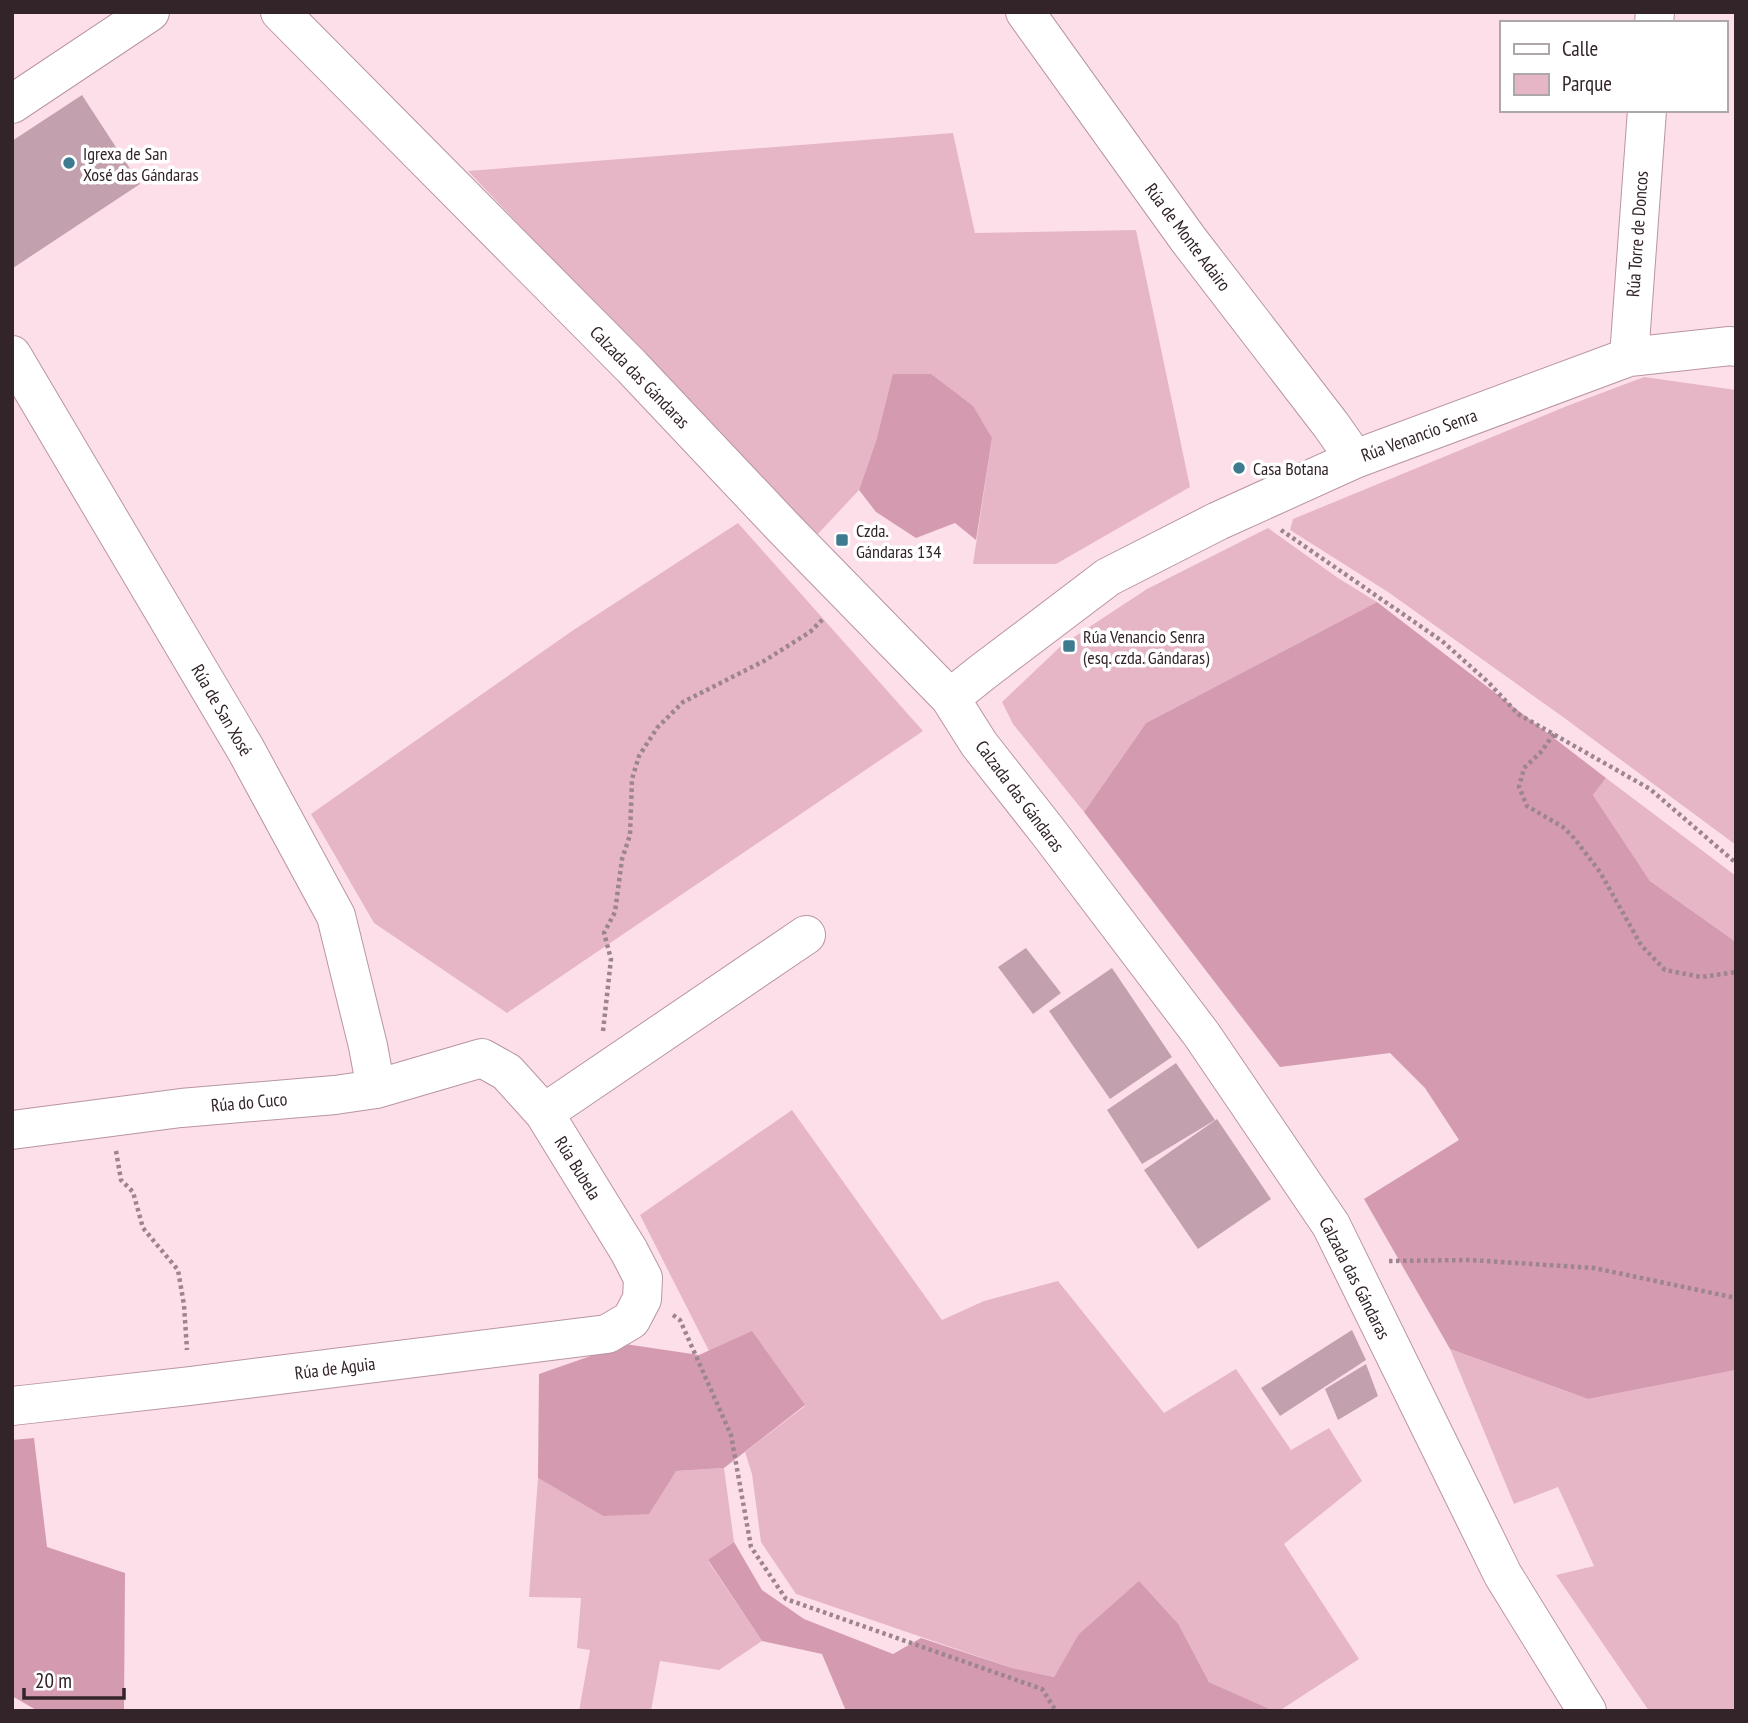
<svg xmlns="http://www.w3.org/2000/svg" width="1748" height="1723" viewBox="0 0 1748 1723" font-family="'PT Sans Narrow',sans-serif">
<style>
.green{fill:#e6b6c7}
.forest{fill:#d49ab0}
.building{fill:#c3a0ad}
.lines{fill:none;stroke-linecap:round;stroke-linejoin:round}
.street-casing{stroke:#b895a2;stroke-width:40}
.secondary-casing{stroke:#b895a2;stroke-width:40}
.path{stroke:#9c858e;stroke-width:4.5;stroke-dasharray:3.5 3.5;stroke-linecap:butt}
.street{stroke:#fff;stroke-width:38}
.secondary{stroke:#fff;stroke-width:38}
.poi-dot{fill:#3e7b91;stroke:#fff;stroke-width:2.5}
.labels{text-anchor:middle;dominant-baseline:central;stroke-width:7;stroke-linejoin:round;paint-order:stroke}
.poi-label{font-size:18px;fill:#322429;stroke:#fff;text-anchor:start}
.street-label{font-size:18px;fill:#322429;stroke:#fff}
</style>
<rect width="100%" height="100%" fill="#fddfea"/>
<path class="green" d="M 953,133 L 975,233 L 1136,230 L 1190,487 L 1056,564 L 973,564 L 992,438 L 877,438 L 859,490 L 816,536 L 468,171 Z
M 1644,377 L 1736,390 L 1736,845 L 1563,717 L 1388,592 L 1290,530 L 1293,519 L 1567,406 Z
M 738,523 L 923,731 L 507,1013 L 374,923 L 311,814 L 572,631 Z
M 1268,528 L 1338,578 L 1377,602 L 1146,723 L 1084,812 L 1013,724 L 1002,702 L 1062,645 L 1147,589 Z
M 1606,778 L 1736,876 L 1736,942 L 1650,881 L 1593,795 Z
M 792,1110 L 942,1320 L 984,1301 L 1058,1281 L 1164,1413 L 1236,1369 L 1291,1450 L 1329,1428 L 1362,1481 L 1284,1544 L 1359,1659 L 1279,1711 L 1274,1711 L 1209,1682 L 1179,1625 L 1078,1635 L 1054,1677 L 1012,1668 L 796,1594 L 761,1542 L 752,1474 L 745,1452 L 805,1406 L 752,1332 L 709,1351 L 640,1215 Z
M 1450,1349 L 1588,1399 L 1736,1370 L 1736,1711 L 1649,1711 L 1556,1575 L 1594,1566 L 1558,1487 L 1514,1504 Z
M 724,1468 L 734,1542 L 708,1561 L 762,1641 L 719,1670 L 660,1661 L 651,1711 L 579,1711 L 590,1650 L 577,1648 L 581,1598 L 529,1597 L 538,1478 L 603,1516 L 676,1471 Z"/>
<path class="forest" d="M 893,374 L 931,374 L 973,406 L 992,438 L 976,540 L 955,523 L 916,538 L 876,512 L 859,490 L 877,438 Z
M 1377,602 L 1606,778 L 1593,795 L 1650,881 L 1736,942 L 1736,1370 L 1588,1399 L 1450,1349 L 1364,1199 L 1459,1140 L 1425,1088 L 1390,1053 L 1280,1067 L 1084,812 L 1146,723 Z
M 752,1331 L 805,1405 L 724,1468 L 676,1471 L 649,1514 L 603,1516 L 538,1478 L 539,1374 L 625,1344 L 699,1355 Z
M 34,1438 L 47,1547 L 125,1573 L 124,1711 L 38,1711 L 12,1696 L 12,1440 Z
M 734,1542 L 762,1590 L 804,1619 L 893,1654 L 921,1638 L 1012,1668 L 1054,1677 L 1078,1635 L 1139,1581 L 1179,1625 L 1209,1682 L 1274,1711 L 846,1711 L 822,1654 L 762,1641 L 708,1560 Z"/>
<path class="building" d="M 82,95 L 140,184 L 13,268 L 12,141 Z
M 1026,948 L 1061,993 L 1033,1014 L 998,967 Z
M 1112,968 L 1172,1057 L 1110,1099 L 1049,1011 Z
M 1176,1063 L 1215,1120 L 1142,1164 L 1107,1110 Z
M 1217,1119 L 1271,1199 L 1198,1249 L 1144,1170 Z
M 1352,1330 L 1366,1360 L 1280,1416 L 1261,1388 Z
M 1366,1364 L 1378,1396 L 1338,1420 L 1325,1389 Z"/>
<g class="lines">
<defs>
<path id="street" d="M 1025,12 L 1188,239 L 1331,425 L 1355,459
M 1654,23 L 1655,12
M 12,104 L 150,12
M 12,355 L 246,750 L 336,916 L 368,1046 L 376,1089
M 1629,357 L 1647,110
M 950,698 L 984,671 L 1108,577 L 1218,521 L 1355,459 L 1629,357 L 1730,346 L 1736,347
M 544,1113 L 806,935
M 12,1130 L 181,1108 L 335,1095 L 376,1089 L 482,1058 L 507,1072 L 544,1113 L 629,1251 L 643,1278 L 642,1299 L 631,1320 L 607,1334 L 190,1386 L 12,1406"/>
<path id="secondary" d="M 280,12 L 632,367 L 783,527 L 950,698 L 979,744 L 1049,833 L 1202,1035 L 1331,1225 L 1503,1575 L 1587,1711"/>
</defs>
<use href="#street" class="street-casing"/>
<use href="#secondary" class="secondary-casing"/>
<path class="path" d="M 1281,530 L 1442,641 L 1488,682 L 1518,714 L 1650,789 L 1736,863
M 1554,734 L 1540,753 L 1524,768 L 1519,787 L 1527,806 L 1563,827 L 1574,838 L 1600,872 L 1641,945 L 1665,970 L 1701,977 L 1736,972
M 603,1031 L 611,959 L 604,933 L 615,912 L 622,859 L 630,835 L 632,779 L 639,756 L 657,728 L 683,702 L 764,661 L 810,632 L 824,618
M 116,1151 L 121,1180 L 133,1192 L 143,1228 L 178,1270 L 184,1305 L 187,1350
M 1389,1261 L 1470,1260 L 1594,1268 L 1736,1298
M 673,1315 L 680,1320 L 731,1435 L 751,1547 L 786,1599 L 1042,1689 L 1056,1711"/>
<use href="#street" class="street"/>
<use href="#secondary" class="secondary"/>
</g>
<g class="poi-dot">
<circle cx="69" cy="163" r="7"/>
<circle cx="1239" cy="468" r="7"/>
<rect x="835" y="533" width="14" height="14" rx="3.5"/>
<rect x="1062" y="639" width="14" height="14" rx="3.5"/>
</g>
<g class="labels">
<g class="poi-label">
<text x="83" y="153">Igrexa de San<tspan x="83" dy="21">Xosé das Gándaras</tspan></text>
<text x="1253" y="468">Casa Botana</text>
<text x="856" y="530">Czda.<tspan x="856" dy="21">Gándaras 134</tspan></text>
<text x="1083" y="636">Rúa Venancio Senra<tspan x="1083" dy="21">(esq. czda. Gándaras)</tspan></text>
</g>
<g class="street-label">
<text transform="translate(1637 234) rotate(-86)">Rúa Torre de Doncos</text>
<text transform="translate(1188 237) rotate(53)">Rúa de Monte Adairo</text>
<text transform="translate(640 377) rotate(46)">Calzada das Gándaras</text>
<text transform="translate(1419 435) rotate(-20)">Rúa Venancio Senra</text>
<text transform="translate(222 710) rotate(60)">Rúa de San Xosé</text>
<text transform="translate(1020 796) rotate(53)">Calzada das Gándaras</text>
<text transform="translate(249 1102) rotate(-5)">Rúa do Cuco</text>
<text transform="translate(578 1168) rotate(58)">Rúa Bubela</text>
<text transform="translate(1355 1278) rotate(63)">Calzada das Gándaras</text>
<text transform="translate(335 1368) rotate(-7)">Rúa de Aguia</text>
</g>
</g>
<rect width="1748" height="1723" fill="none" stroke="#322429" stroke-width="28"/>
<rect x="1500" y="21" width="228" height="91" fill="#ffffff" stroke="#ada7a9" stroke-width="2"/>
<rect x="1514" y="44" width="35" height="10" fill="#ffffff" stroke="#ada7a9" stroke-width="2"/>
<text x="1562" y="56" font-size="21" fill="#322429">Calle</text>
<rect x="1514" y="74" width="35" height="21" fill="#e6b6c7" stroke="#ada7a9" stroke-width="2"/>
<text x="1562" y="91" font-size="21" fill="#322429">Parque</text>
<path d="M24 1688v10h100v-10" fill="none" stroke="#322429" stroke-width="3.5"/>
<text x="35" y="1688" font-size="21" fill="#322429" stroke="#ffffff" stroke-width="5" paint-order="stroke">20 m</text>
</svg>
